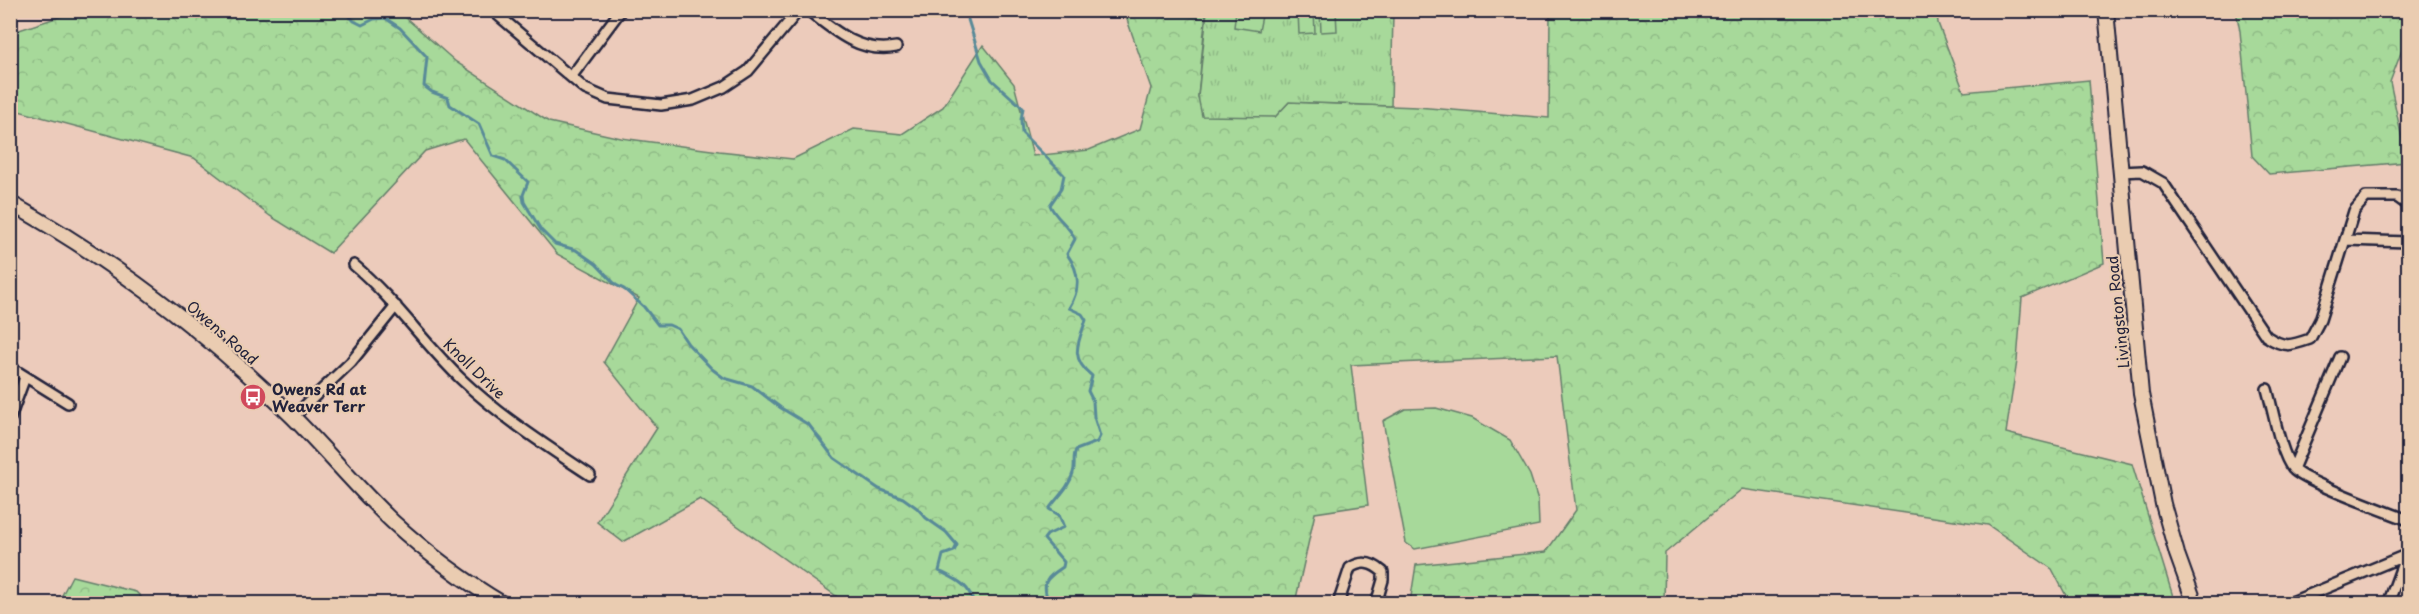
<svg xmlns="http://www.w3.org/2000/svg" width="2419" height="614" viewBox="0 0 2419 614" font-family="'Playpen Sans',sans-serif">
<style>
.forest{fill:url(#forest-crowns);stroke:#647e6a;stroke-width:1.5}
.park{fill:url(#park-tufts);stroke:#647e6a;stroke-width:1.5}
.garden{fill:#a7d99a;stroke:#647e6a;stroke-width:1.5}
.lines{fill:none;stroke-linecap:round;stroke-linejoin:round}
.stream{stroke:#598a98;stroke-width:3}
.street-casing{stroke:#22223b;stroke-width:14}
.secondary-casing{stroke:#22223b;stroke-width:18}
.street{stroke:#eaccb1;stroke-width:9}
.secondary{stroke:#eaccb1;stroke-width:14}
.labels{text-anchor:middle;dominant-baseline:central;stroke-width:4.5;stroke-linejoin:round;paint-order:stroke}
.street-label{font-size:15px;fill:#22223b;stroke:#eaccb1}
.poi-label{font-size:15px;font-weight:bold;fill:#22223b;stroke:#eaccb1;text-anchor:start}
</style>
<defs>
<pattern id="forest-crowns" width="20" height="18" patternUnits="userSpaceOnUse" patternTransform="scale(1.5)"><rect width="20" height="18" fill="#a7d99a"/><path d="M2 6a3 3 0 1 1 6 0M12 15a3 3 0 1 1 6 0" fill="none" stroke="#8fba86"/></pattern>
<pattern id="park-tufts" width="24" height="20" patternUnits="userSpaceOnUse" patternTransform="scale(1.5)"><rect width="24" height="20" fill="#a7d99a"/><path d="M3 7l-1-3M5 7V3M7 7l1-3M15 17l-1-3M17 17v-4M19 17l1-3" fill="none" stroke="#8fba86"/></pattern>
</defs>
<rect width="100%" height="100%" fill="#eccbbb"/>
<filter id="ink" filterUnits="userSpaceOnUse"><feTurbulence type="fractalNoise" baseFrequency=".0167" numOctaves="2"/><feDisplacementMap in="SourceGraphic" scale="12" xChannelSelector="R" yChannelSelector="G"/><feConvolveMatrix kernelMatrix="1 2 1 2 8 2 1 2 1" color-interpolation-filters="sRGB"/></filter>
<g filter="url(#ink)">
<path class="forest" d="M 77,11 L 398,11 L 456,62 L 549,122 L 621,138 L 719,151 L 793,159 L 854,129 L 902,134 L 943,107 L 983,45 L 1014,84 L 1033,156 L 1089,150 L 1140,129 L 1151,88 L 1124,11 L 1206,11 L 1198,97 L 1275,117 L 1289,102 L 1417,107 L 1549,118 L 1550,11 L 1937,11 L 1938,23 L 1964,92 L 2089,80 L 2104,263 L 2022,298 L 2017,361 L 2006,433 L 2132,464 L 2175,603 L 2070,603 L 2052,569 L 1988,525 L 1742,489 L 1665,553 L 1664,603 L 1410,603 L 1416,565 L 1546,552 L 1576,510 L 1557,356 L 1351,365 L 1368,505 L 1315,513 L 1295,603 L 1261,603 L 1195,594 L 1192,604 L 846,603 L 700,499 L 623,542 L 597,522 L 657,428 L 604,362 L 639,298 L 557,254 L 464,139 L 425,151 L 330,253 L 270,216 L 194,158 L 11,109 L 10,33 Z
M 2236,11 L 2408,11 L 2408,34 L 2390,82 L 2407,162 L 2269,174 L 2252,156 L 2240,31 Z
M 72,576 L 136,592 L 147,603 L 58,603 Z"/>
<path class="park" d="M 1207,11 L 1449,11 L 1393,13 L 1391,106 L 1289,102 L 1275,117 L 1202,116 L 1198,97 Z"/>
<path class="garden" d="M 1236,11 L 1263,11 L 1259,31 L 1234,27 Z
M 1298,11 L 1314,11 L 1315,33 L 1299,34 Z
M 1320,11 L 1336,11 L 1337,31 L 1321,32 Z
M 1436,408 L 1472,418 L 1510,440 L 1530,475 L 1538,500 L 1539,525 L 1415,549 L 1406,543 L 1383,421 L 1405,409 Z"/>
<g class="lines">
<path class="stream" d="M 344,10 L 354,21 L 362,25 L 374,19 L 385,18 L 400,28 L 427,57 L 424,86 L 432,92 L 448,98 L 450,105 L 479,124 L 493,156 L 505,160 L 528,182 L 523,195 L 524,202 L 541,230 L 555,244 L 576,250 L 596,264 L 616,285 L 624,289 L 644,307 L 658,325 L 669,325 L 678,329 L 688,344 L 712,369 L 724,378 L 752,386 L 781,408 L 809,425 L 834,458 L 879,489 L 903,498 L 917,508 L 926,518 L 946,532 L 957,545 L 954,551 L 943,555 L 939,571 C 955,579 971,585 973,604
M 965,10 L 981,61 L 992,80 L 1023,108 L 1021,120 L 1022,133 L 1064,175 L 1061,189 L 1050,205 C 1055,218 1069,225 1075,239 L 1067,254 C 1080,272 1081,289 1069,308 L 1082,314 L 1086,320 C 1078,343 1069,358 1092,376 L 1088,391 L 1093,401 L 1094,417 L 1100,436 L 1097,442 L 1076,450 C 1072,458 1076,465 1073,473 C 1069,488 1057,497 1049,509 L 1059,515 L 1064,527 L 1047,535 L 1044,539 L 1064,562 L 1063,567 C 1045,579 1041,582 1049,604"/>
<defs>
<path id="street" d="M 492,10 L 585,89 L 608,99 L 661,105 L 693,100 L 724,87 L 748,71 L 799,10
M 808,10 C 834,31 861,54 896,47
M 571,77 L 621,10
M 2120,172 L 2142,171 L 2163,183 L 2266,336 C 2284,348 2290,346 2310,339 L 2320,320 L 2354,211 L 2366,197 L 2397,197 L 2408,205
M 2346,240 L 2408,242
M 354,265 C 394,299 423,342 461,379 C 500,416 545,445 590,475
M 10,367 L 68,403
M 2267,389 C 2273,409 2280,453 2293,469 C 2304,482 2388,512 2408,520
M 293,417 L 351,362 L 396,306
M 10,418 L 25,377
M 2293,469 L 2340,357
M 1338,604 L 1350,568 C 1362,560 1372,562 1383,572 L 1383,580 L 1376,604
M 2287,604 L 2406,555 L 2408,550
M 2388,604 L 2406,555"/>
<path id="secondary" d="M 2106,10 L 2141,394 L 2163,504 L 2177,554 L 2195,604
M 10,203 C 114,261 208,333 293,417 C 327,451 358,489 393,522 C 427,553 464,581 503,604"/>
</defs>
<use href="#street" class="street-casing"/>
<use href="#secondary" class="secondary-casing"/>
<use href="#street" class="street"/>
<use href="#secondary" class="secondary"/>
</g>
</g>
<defs>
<symbol id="bus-disc" viewBox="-11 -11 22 22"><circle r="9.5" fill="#d1495b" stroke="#eaccb1"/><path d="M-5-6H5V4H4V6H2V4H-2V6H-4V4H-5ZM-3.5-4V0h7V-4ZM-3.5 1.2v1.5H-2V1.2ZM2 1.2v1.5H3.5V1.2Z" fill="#fff"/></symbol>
</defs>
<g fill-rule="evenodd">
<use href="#bus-disc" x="238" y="382" width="30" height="30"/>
</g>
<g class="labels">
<g class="street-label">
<text transform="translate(2117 312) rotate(-96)">Livingston Road</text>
<text transform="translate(223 332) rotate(41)">Owens Road</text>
<text transform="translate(475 368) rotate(44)">Knoll Drive</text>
</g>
<g class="poi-label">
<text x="272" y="388">Owens Rd at<tspan x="272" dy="17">Weaver Terr</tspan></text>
</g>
</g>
<rect width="2419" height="614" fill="none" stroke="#eaccb1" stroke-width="36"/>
<rect x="18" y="18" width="2383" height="578" fill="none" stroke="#22223b" stroke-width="2" filter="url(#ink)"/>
</svg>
